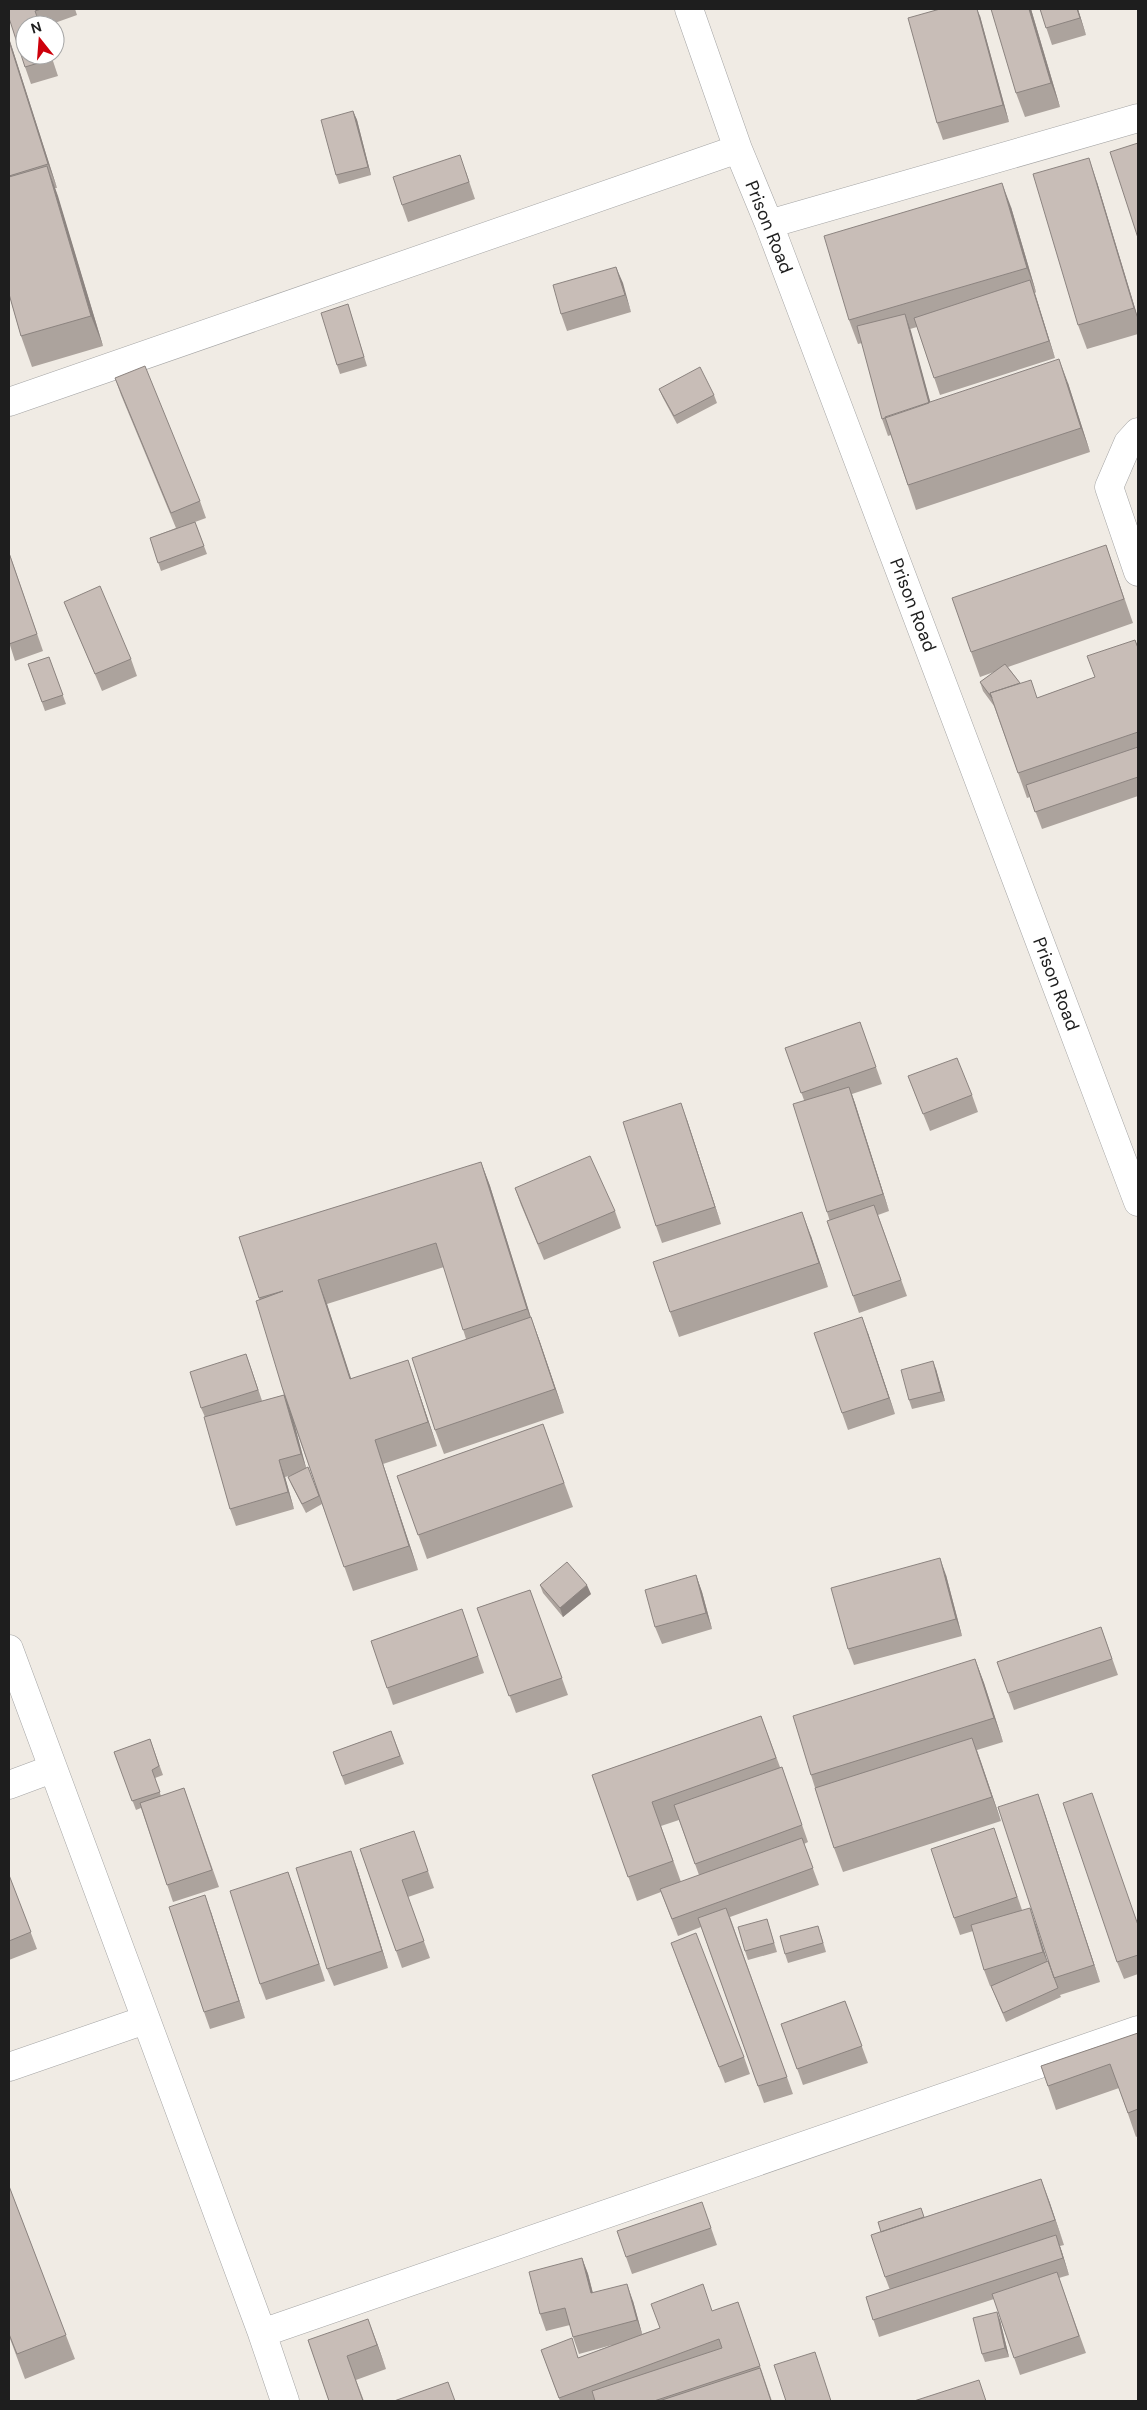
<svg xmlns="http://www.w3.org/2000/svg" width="1147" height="2410" viewBox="0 0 1147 2410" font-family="'DM Sans',sans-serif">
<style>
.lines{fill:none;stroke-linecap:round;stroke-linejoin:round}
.street-casing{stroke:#a5a5a5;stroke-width:29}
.street{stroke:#fff;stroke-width:28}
.wall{fill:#aca39d;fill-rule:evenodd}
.shaded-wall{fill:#8c8480}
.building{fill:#c8bdb7;stroke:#8c8480}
.labels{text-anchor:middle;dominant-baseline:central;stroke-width:4.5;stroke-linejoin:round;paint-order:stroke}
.street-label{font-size:18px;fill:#1e1e1e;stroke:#fff}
</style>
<rect width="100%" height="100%" fill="#f0ebe4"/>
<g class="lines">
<defs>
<path id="street" d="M 689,9 L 738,149 L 769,224 L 1138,1202
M 769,224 L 1138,118
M 9,402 L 738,149
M 1138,432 L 1128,443 L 1109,487 L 1138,572
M 9,1649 L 262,2333 L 285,2401
M 9,1785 L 52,1769
M 9,2067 L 145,2020
M 262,2333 L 1138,2030"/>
</defs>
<use href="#street" class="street-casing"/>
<use href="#street" class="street"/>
</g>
<path class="wall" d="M 9,9 L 75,9 L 77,15 L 49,25 L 25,25 L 25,55 L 51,55 L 58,76 L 31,84 L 25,67 Z
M 1031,9 L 1060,107 L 1025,117 L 1016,93 Z
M 1040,9 L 1078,9 L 1086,35 L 1052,45 Z
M 980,16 L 1009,122 L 943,140 L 937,123 Z
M 9,38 L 57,188 L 55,188 L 103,346 L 32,367 L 21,336 L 9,294 Z
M 353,111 L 357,120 L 371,175 L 339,184 L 336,175 Z
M 466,172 L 475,199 L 408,222 L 402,205 Z
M 1097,182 L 1138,318 L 1138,334 L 1087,349 L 1078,325 Z
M 1011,207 L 1036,292 L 1035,293 L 1055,358 L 940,395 L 917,327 L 910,329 L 930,402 L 1068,383 L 1090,452 L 916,510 L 891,435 L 888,436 L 882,419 L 862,343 L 858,344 L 849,320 Z
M 616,267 L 631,312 L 567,331 L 561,314 Z
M 348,304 L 367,366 L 340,374 L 337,365 Z
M 115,378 L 200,501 L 206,518 L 195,522 L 207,554 L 161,571 L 150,538 L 176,528 L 121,395 Z
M 659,389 L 714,395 L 717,403 L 677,424 L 663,398 Z
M 1106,545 L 1133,623 L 1008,667 L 1020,683 L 1037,698 L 1095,677 L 1138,648 L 1138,796 L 1042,829 L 1030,797 L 1027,798 L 994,706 L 983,691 L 980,682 L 994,672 L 980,677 L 971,652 Z
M 9,552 L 43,651 L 15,661 L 9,642 Z
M 64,602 L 131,659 L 137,676 L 102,691 L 71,618 Z
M 49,657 L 66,704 L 45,711 L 28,664 Z
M 860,1022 L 882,1084 L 852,1094 L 889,1211 L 878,1215 L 907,1296 L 859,1313 L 853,1296 L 827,1212 L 804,1100 L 785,1048 Z
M 908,1076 L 972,1095 L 978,1112 L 930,1131 Z
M 687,1120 L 721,1224 L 662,1243 L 656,1226 Z
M 481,1162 L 490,1186 L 531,1318 L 540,1342 L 564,1413 L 444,1454 L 435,1430 L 466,1339 L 444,1267 L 327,1304 L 351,1379 L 408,1360 L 437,1446 L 383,1464 L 418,1570 L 353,1591 L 322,1504 L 306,1513 L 292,1486 L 288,1477 L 293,1475 L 285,1477 L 294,1509 L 236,1526 L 230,1509 L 205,1417 L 201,1408 L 246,1354 L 262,1401 L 284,1395 L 259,1298 ZM 292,1418 L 318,1491 L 306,1468 Z
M 515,1188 L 615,1211 L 621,1228 L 544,1260 L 521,1205 Z
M 811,1236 L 828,1287 L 679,1337 L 670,1312 Z
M 868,1333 L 895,1414 L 848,1430 L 842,1413 Z
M 936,1369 L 945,1401 L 912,1409 L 909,1400 Z
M 543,1424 L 573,1507 L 427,1559 L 397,1476 Z
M 696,1575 L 702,1592 L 712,1629 L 662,1644 L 655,1627 Z
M 946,1575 L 962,1636 L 854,1665 L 848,1649 Z
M 540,1585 L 591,1594 L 563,1617 L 543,1593 Z
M 530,1590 L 568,1695 L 516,1713 L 477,1608 Z
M 462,1609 L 484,1673 L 393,1705 L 371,1641 Z
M 1101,1627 L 1118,1675 L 1014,1710 L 1008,1693 Z
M 975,1659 L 984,1683 L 1003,1742 L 977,1750 L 1001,1821 L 843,1872 L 834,1848 L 811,1775 Z
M 761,1716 L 780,1767 L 782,1767 L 808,1842 L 804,1844 L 819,1885 L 730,1917 L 793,2094 L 764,2103 L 701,1927 L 678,1936 L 661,1892 L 637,1901 L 592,1775 ZM 679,1820 L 699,1875 L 681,1882 L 661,1826 Z
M 391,1731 L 404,1764 L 345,1785 L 333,1752 Z
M 150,1739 L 163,1775 L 155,1778 L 161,1796 L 184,1788 L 219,1887 L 173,1902 L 141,1808 L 136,1810 L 114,1752 Z
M 1044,1811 L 1100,1982 L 1060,1995 L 1061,1997 L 1006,2022 L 991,1986 L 990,1986 L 984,1970 L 973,1931 L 960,1935 L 954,1918 L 1000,1845 L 1022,1910 L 1036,1925 L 1047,1961 L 1048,1961 Z
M 420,1848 L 434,1888 L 408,1897 L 430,1958 L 402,1968 L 360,1849 Z
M 357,1868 L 388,1968 L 334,1986 L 327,1969 Z
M 288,1872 L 325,1981 L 266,2000 L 260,1984 Z
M 9,1875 L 37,1949 L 9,1960 Z
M 211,1912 L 245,2018 L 210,2029 L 204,2012 Z
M 767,1919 L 777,1952 L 748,1960 L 745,1951 Z
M 1138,1924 L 1138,1974 L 1124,1979 L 1117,1962 Z
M 821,1935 L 826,1952 L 788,1963 L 785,1954 Z
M 677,1960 L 744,2057 L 750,2074 L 725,2083 Z
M 845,2001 L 868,2063 L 803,2085 L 781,2024 Z
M 1138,2033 L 1138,2136 L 1136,2137 L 1119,2088 L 1056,2110 L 1041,2066 Z
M 1041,2179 L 1064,2245 L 1060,2246 L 1069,2275 L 1059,2278 L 1086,2353 L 1020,2375 L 994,2299 L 879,2337 L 866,2297 L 890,2290 L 885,2277 L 925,2217 Z
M 9,2186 L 75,2359 L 25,2379 L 9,2336 Z
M 708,2219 L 717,2245 L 632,2274 L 626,2257 Z
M 582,2258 L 588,2274 L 593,2293 L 633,2301 L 642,2334 L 713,2311 L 744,2319 L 772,2401 L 560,2401 L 541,2350 L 579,2358 L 612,2345 L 579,2354 L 573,2337 L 570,2325 L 546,2331 L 540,2314 Z
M 1000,2320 L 1009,2357 L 985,2362 L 982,2354 Z
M 308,2340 L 377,2343 L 386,2369 L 356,2380 L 364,2401 L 329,2401 Z"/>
<path class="shaded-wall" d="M 977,9 L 980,16 L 1009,122 L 1003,105 Z
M 1029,9 L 1031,9 L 1060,107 L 1051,83 Z
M 1077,9 L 1078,9 L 1086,35 L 1080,18 Z
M 9,38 L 57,188 L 48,164 L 9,41 Z
M 353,111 L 357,120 L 371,175 L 368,167 Z
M 1089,158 L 1097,182 L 1138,318 L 1138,320 L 1134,308 Z
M 47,166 L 58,196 L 103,346 L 91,316 Z
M 1002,183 L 1011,207 L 1036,292 L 1027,268 Z
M 616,267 L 623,283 L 631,312 L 625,295 Z
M 1030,280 L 1036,297 L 1055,358 L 1049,341 Z
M 905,314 L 911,331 L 936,423 L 929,406 Z
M 1059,359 L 1068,383 L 1090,452 L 1081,428 Z
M 849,1087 L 855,1103 L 889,1211 L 883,1194 Z
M 681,1103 L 687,1120 L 721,1224 L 715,1207 Z
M 481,1162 L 490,1186 L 536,1334 L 527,1309 Z
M 802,1212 L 811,1236 L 828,1287 L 819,1263 Z
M 318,1280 L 327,1304 L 359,1403 L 350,1379 Z
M 531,1317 L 540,1342 L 564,1413 L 555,1389 Z
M 862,1317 L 868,1333 L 895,1414 L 889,1398 Z
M 246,1354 L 252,1371 L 264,1407 L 258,1390 Z
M 408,1360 L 416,1384 L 437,1446 L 428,1422 Z
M 933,1361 L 936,1369 L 945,1401 L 941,1392 Z
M 284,1395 L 291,1411 L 307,1471 L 301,1454 Z
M 375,1440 L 383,1464 L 418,1570 L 409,1546 Z
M 279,1460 L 285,1477 L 294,1509 L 288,1492 Z
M 940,1558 L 946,1575 L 962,1636 L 956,1619 Z
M 696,1575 L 702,1592 L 712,1629 L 706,1613 Z
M 587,1585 L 591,1594 L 563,1617 L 560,1608 Z
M 975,1659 L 984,1683 L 1003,1742 L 994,1718 Z
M 972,1738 L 981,1762 L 1001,1821 L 992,1797 Z
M 1038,1794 L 1044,1811 L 1100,1982 L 1094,1965 Z
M 351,1851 L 357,1868 L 388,1968 L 382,1951 Z
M 288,1872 L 294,1888 L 325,1981 L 319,1964 Z
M 205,1895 L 211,1912 L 245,2018 L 239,2001 Z
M 1030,1908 L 1036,1925 L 1050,1969 L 1043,1952 Z
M 1041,2179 L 1050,2203 L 1064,2245 L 1055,2220 Z
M 1056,2235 L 1062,2252 L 1069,2275 L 1063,2258 Z
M 582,2258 L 588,2274 L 597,2310 L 591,2293 Z
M 627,2284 L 633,2301 L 643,2337 L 637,2320 Z
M 997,2312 L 1000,2320 L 1009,2357 L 1005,2348 Z
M 368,2319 L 377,2343 L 386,2369 L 377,2345 Z"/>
<path class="building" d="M 9,9 L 41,9 L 35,11 L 40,25 L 25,25 L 25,55 L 50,55 L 52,59 L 25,67 L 9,18 Z
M 940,9 L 977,9 L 1003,105 L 937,123 L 908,18 Z
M 991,9 L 1029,9 L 1051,83 L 1016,93 Z
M 1040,9 L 1077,9 L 1080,18 L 1046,28 Z
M 9,41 L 48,164 L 9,176 Z
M 353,111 L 368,167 L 336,175 L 321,120 Z
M 1138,143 L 1138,238 L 1110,152 Z
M 460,155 L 469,182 L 402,205 L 393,177 Z
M 1089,158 L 1134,308 L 1078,325 L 1033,174 Z
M 47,166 L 91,316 L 21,336 L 9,294 L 9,177 Z
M 1002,183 L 1027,268 L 849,320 L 824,236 Z
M 616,267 L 625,295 L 561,314 L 553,285 Z
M 1030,280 L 1049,341 L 934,378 L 914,318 Z
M 348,304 L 364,357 L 337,365 L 321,313 Z
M 905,314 L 929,403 L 882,419 L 857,326 Z
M 1059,359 L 1081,428 L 908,485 L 885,417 Z
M 145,366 L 200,501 L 171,513 L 115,378 Z
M 700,367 L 714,395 L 674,416 L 659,389 Z
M 195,522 L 204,546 L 158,563 L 150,538 Z
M 1106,545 L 1124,599 L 971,652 L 952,598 Z
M 9,553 L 37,634 L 9,644 Z
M 100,586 L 131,659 L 95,674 L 64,602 Z
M 1135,640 L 1138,648 L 1138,732 L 1018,773 L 990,693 L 1031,680 L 1037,698 L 1095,677 L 1087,656 Z
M 49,657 L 63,695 L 42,702 L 28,664 Z
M 1005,664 L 1020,683 L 990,693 L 992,698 L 980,682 Z
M 1138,747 L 1138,777 L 1035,812 L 1026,785 Z
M 860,1022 L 876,1067 L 801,1093 L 785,1048 Z
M 957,1058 L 972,1095 L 923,1114 L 908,1076 Z
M 849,1087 L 883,1194 L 827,1212 L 793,1104 Z
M 681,1103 L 715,1207 L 656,1226 L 623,1122 Z
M 590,1156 L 615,1211 L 538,1244 L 515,1188 Z
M 481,1162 L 527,1309 L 463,1330 L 436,1243 L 318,1280 L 350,1379 L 408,1360 L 428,1422 L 375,1440 L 409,1546 L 344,1567 L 282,1387 L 256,1301 L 283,1291 L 259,1298 L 239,1237 Z
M 874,1205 L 901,1280 L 853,1296 L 827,1221 Z
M 802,1212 L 819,1263 L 670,1312 L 653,1262 Z
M 531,1317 L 555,1389 L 435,1430 L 412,1358 Z
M 862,1317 L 889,1398 L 842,1413 L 814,1333 Z
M 246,1354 L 258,1390 L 201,1408 L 190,1372 Z
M 933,1361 L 941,1392 L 909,1400 L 901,1370 Z
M 284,1395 L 301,1454 L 279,1460 L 288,1492 L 230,1509 L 204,1417 Z
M 543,1424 L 564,1483 L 418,1535 L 397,1476 Z
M 308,1467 L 319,1496 L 302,1504 L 288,1477 Z
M 940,1558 L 956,1619 L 848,1649 L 831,1588 Z
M 567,1562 L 587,1585 L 560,1608 L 540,1585 Z
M 696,1575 L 706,1613 L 655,1627 L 645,1590 Z
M 530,1590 L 562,1678 L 509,1696 L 477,1608 Z
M 462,1609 L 478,1656 L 387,1688 L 371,1641 Z
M 1101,1627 L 1112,1659 L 1008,1693 L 997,1662 Z
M 975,1659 L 994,1718 L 811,1775 L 793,1716 Z
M 761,1716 L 776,1758 L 652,1802 L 673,1861 L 628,1877 L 592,1775 Z
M 391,1731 L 400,1756 L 342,1776 L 333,1752 Z
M 972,1738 L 992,1797 L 834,1848 L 815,1788 Z
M 150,1739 L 159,1766 L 152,1770 L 160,1792 L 132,1801 L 114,1752 Z
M 782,1767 L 802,1825 L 695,1864 L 674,1805 Z
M 184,1788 L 212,1870 L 167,1885 L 140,1803 Z
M 1092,1793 L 1138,1925 L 1138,1955 L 1117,1962 L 1063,1803 Z
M 1038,1794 L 1094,1965 L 1054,1978 L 998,1807 Z
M 994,1828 L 1017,1897 L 954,1918 L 931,1849 Z
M 414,1831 L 428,1871 L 402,1880 L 424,1941 L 396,1951 L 360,1849 Z
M 802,1838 L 813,1868 L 672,1919 L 660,1889 Z
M 351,1851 L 382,1951 L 327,1969 L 296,1868 Z
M 288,1872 L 319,1964 L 260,1984 L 230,1891 Z
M 9,1875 L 31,1932 L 9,1941 Z
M 205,1895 L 239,2001 L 204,2012 L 169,1907 Z
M 726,1908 L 787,2077 L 758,2086 L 698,1918 Z
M 1030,1908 L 1043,1952 L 984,1970 L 971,1925 Z
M 767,1919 L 774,1943 L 745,1951 L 738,1927 Z
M 818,1926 L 823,1943 L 785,1954 L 780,1936 Z
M 696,1933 L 744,2057 L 719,2067 L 671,1943 Z
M 1048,1961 L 1058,1988 L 1003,2013 L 991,1986 Z
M 845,2001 L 862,2046 L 797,2069 L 781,2024 Z
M 1138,2033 L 1138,2109 L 1128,2113 L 1110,2064 L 1048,2086 L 1041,2066 Z
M 1041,2179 L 1055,2220 L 885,2277 L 871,2235 Z
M 9,2186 L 66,2335 L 17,2354 L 9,2334 Z
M 702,2202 L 711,2228 L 626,2257 L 617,2231 Z
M 921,2208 L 924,2217 L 881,2232 L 878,2222 Z
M 1056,2235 L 1063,2258 L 873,2320 L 866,2297 Z
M 582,2258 L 591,2293 L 627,2284 L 637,2320 L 573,2337 L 565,2308 L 540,2314 L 529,2272 Z
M 1057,2272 L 1079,2336 L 1014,2358 L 992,2294 Z
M 703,2284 L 712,2311 L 738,2302 L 760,2366 L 654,2401 L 595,2401 L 592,2391 L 722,2348 L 719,2339 L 559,2398 L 541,2350 L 572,2338 L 578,2358 L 660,2328 L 651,2304 Z
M 997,2312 L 1005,2348 L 982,2354 L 973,2318 Z
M 368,2319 L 377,2345 L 347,2356 L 363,2401 L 329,2401 L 308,2340 Z
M 815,2352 L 831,2401 L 786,2401 L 774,2365 Z
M 760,2368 L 771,2401 L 659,2401 Z
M 979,2380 L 986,2401 L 914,2401 Z
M 448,2382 L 455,2401 L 394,2401 Z"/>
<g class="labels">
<g class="street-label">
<text transform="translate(769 227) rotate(68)">Prison Road</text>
<text transform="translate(913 605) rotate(69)">Prison Road</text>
<text transform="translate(1056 984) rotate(69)">Prison Road</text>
</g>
</g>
<rect width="1147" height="2410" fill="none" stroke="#1e1e1e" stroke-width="20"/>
<g transform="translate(40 40) rotate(343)"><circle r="24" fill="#ffffff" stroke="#a5a5a5"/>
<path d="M0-4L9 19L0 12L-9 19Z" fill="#cd000b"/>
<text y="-8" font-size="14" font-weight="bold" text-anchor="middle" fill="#1e1e1e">N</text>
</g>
</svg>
